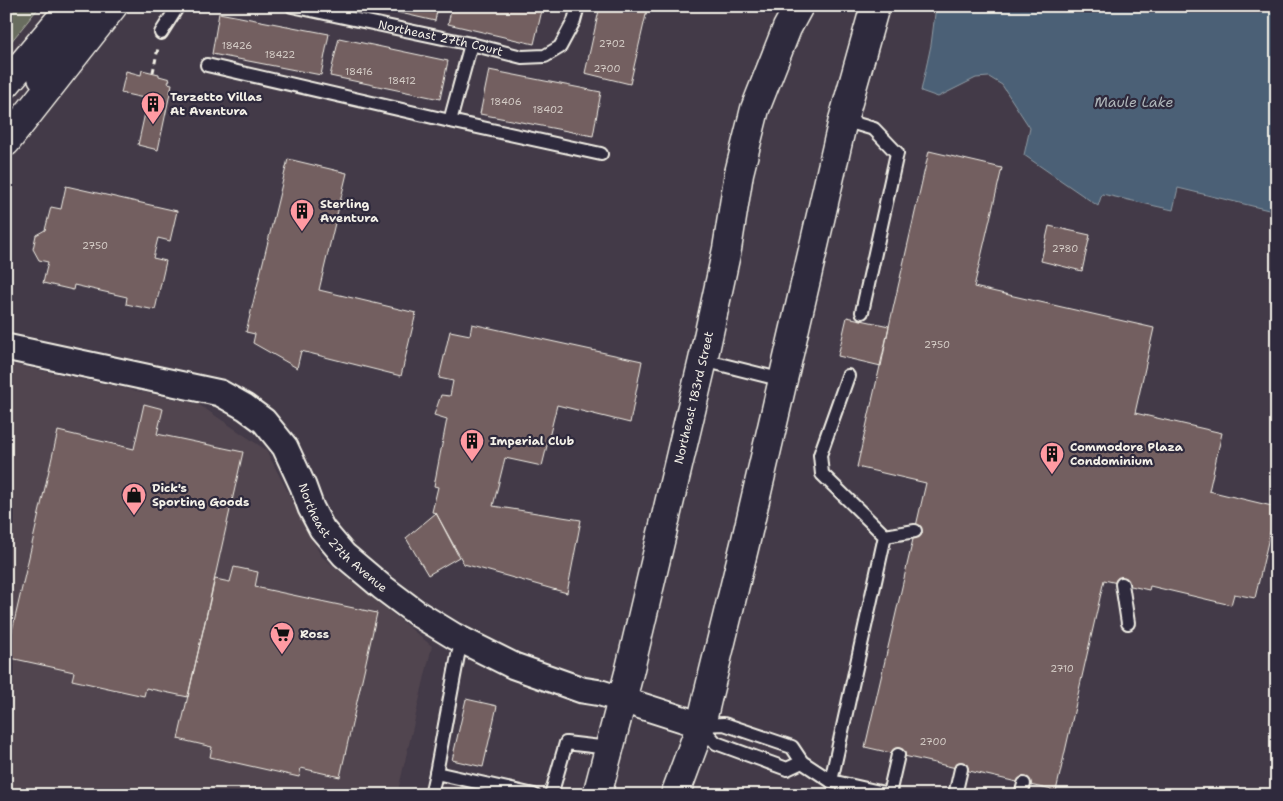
<svg xmlns="http://www.w3.org/2000/svg" width="1283" height="801" viewBox="0 0 1283 801" font-family="'Shantell Sans',sans-serif">
<style>
.built{fill:#51454f}
.green{fill:#696d5f;stroke:#aeafa4}
.water{fill:#4b6176;stroke:#8f9ba4}
.building{fill:#735f60;stroke:#f4f1e8}
.lines{fill:none;stroke-linecap:round;stroke-linejoin:round}
.lane-casing{stroke:#f4f1e8;stroke-width:16}
.street-casing{stroke:#f4f1e8;stroke-width:29}
.secondary-casing{stroke:#f4f1e8;stroke-width:31}
.path{stroke:#f4f1e8;stroke-width:3;stroke-dasharray:5 4;stroke-linecap:butt}
.lane{stroke:#2f2a3d;stroke-width:12}
.street{stroke:#2f2a3d;stroke-width:25}
.secondary{stroke:#2f2a3d;stroke-width:28}
.labels{text-anchor:middle;dominant-baseline:central;stroke-width:4.5;stroke-linejoin:round;paint-order:stroke}
.number-label{font-size:10px;fill:#d4ccc6}
.street-label{font-size:12px;fill:#f4f1e8;stroke:#2f2a3d}
.poi-label{font-size:12px;font-weight:bold;fill:#f4f1e8;stroke:#2f2a3d;text-anchor:start}
.water-label{font-size:14px;font-style:italic;fill:#b0b7ba;stroke:#2f2a3d}
</style>
<rect width="100%" height="100%" fill="#433a48"/>
<filter id="ink" filterUnits="userSpaceOnUse"><feTurbulence type="fractalNoise" baseFrequency=".02" numOctaves="2"/><feDisplacementMap in="SourceGraphic" scale="10" xChannelSelector="R" yChannelSelector="G"/><feConvolveMatrix kernelMatrix="1 2 1 2 8 2 1 2 1" color-interpolation-filters="sRGB"/></filter>
<g filter="url(#ink)">
<path class="built" d="M 6,363 L 198,404 L 266,450 L 321,556 L 432,646 L 397,795 L 6,795 Z"/>
<path class="green" d="M 6,6 L 40,6 L 6,48 Z"/>
<path class="water" d="M 936,6 L 1277,6 L 1277,212 L 1178,188 L 1173,210 L 1102,194 L 1098,206 L 1024,155 L 1030,128 L 1002,85 L 989,77 L 976,78 L 938,97 L 921,91 L 931,45 Z"/>
<path class="building" d="M 370,6 L 438,6 L 435,21 Z
M 452,6 L 543,6 L 534,44 L 448,24 Z
M 600,6 L 648,6 L 630,84 L 585,73 Z
M 219,13 L 329,34 L 321,75 L 212,54 Z
M 339,38 L 448,61 L 440,99 L 330,76 Z
M 142,70 L 159,74 L 159,76 L 170,79 L 168,83 L 172,84 L 158,150 L 138,145 L 147,104 L 144,98 L 121,93 L 126,71 L 141,75 Z
M 489,70 L 601,92 L 593,136 L 480,114 Z
M 929,151 L 1002,168 L 974,287 L 1154,328 L 1135,413 L 1222,433 L 1209,491 L 1276,507 L 1255,598 L 1234,594 L 1231,605 L 1150,586 L 1149,590 L 1104,580 L 1056,791 L 865,747 L 926,483 L 857,467 Z
M 288,159 L 347,173 L 319,290 L 416,313 L 401,376 L 301,351 L 297,368 L 253,343 L 255,334 L 246,332 Z
M 66,186 L 177,211 L 170,241 L 158,238 L 153,258 L 166,261 L 155,310 L 126,304 L 127,297 L 74,285 L 73,290 L 43,283 L 48,262 L 39,260 L 33,249 L 36,235 L 45,230 L 51,207 L 61,209 Z
M 1049,226 L 1090,235 L 1082,271 L 1041,261 Z
M 847,317 L 889,326 L 881,366 L 838,356 Z
M 472,324 L 642,361 L 630,423 L 557,405 L 542,466 L 505,458 L 493,506 L 581,520 L 567,593 L 464,564 L 436,513 L 432,512 L 438,487 L 434,486 L 447,419 L 434,415 L 441,395 L 450,396 L 453,381 L 439,378 L 450,331 L 470,335 Z
M 144,404 L 163,409 L 157,434 L 243,452 L 188,697 L 146,688 L 144,696 L 72,680 L 74,672 L 6,657 L 58,431 L 134,449 Z
M 436,513 L 459,557 L 428,575 L 406,538 Z
M 234,567 L 258,572 L 255,587 L 377,613 L 340,777 L 301,768 L 299,777 L 210,757 L 212,747 L 178,739 L 215,579 L 230,582 Z
M 466,699 L 497,706 L 483,767 L 452,760 Z"/>
<g class="lines">
<defs>
<g id="lane">
<path id="s1" d="M 292,6 L 471,44 L 522,57 L 545,56 L 560,47 L 574,21 L 578,6"/>
<path d="M 161,33 L 178,6"/>
<path d="M 207,65 L 450,121 L 601,154"/>
<path d="M 843,120 L 874,129 L 897,153 L 862,312"/>
<path d="M 450,121 L 471,44"/>
<path d="M 703,360 L 783,380"/>
<path d="M 885,536 L 915,531"/>
<path d="M 1122,584 L 1128,623"/>
<path d="M 701,725 L 724,724 L 792,747 L 802,762 L 831,781 L 893,795"/>
<path d="M 701,726 L 716,743 L 787,769 L 802,762"/>
<path d="M 436,773 L 458,655 L 463,640"/>
<path d="M 831,781 L 885,536 L 822,474 L 820,455 L 848,376"/>
<path d="M 889,794 L 898,755"/>
<path d="M 431,795 L 436,773 L 534,795"/>
<path d="M 551,795 L 566,743 L 609,748"/>
<path d="M 955,795 L 961,769"/>
<path d="M 1021,795 L 1024,784"/>
</g>
<g id="street">
<path id="s2" d="M 6,347 L 220,393 L 245,407 L 264,421 L 285,447 L 303,486 L 311,508 L 322,529 L 344,555 L 382,587 L 418,614 L 454,636 L 514,666 L 582,690 L 601,693 L 701,725"/>
</g>
<g id="secondary">
<path d="M 42,77 L 78,6"/>
<path d="M 6,84 L 57,23"/>
<path d="M 6,142 L 113,6"/>
<path id="s3" d="M 597,795 L 629,673 L 703,360 L 727,249 L 739,173 L 755,109 L 787,28 L 799,6"/>
<path d="M 675,795 L 701,725 L 708,695 L 745,544 L 843,120 L 875,6"/>
</g>
</defs>
<use href="#lane" class="lane-casing"/>
<use href="#street" class="street-casing"/>
<use href="#secondary" class="secondary-casing"/>
<path class="path" d="M 153,72 L 158,48"/>
<use href="#lane" class="lane"/>
<use href="#street" class="street"/>
<use href="#secondary" class="secondary"/>
</g>
</g>
<defs>
<symbol id="building-pin" viewBox="-11 -11 22 30"><path d="M0 17L-7.5 6A9.5 9.5 0 1 1 7.5 6Z" fill="#ff9aa2" stroke="#2f2a3d"/><path d="M-4-6H4V6H1V3H-1V6H-4ZM-2.5-4.3h1.7v1.8h-1.7ZM.8-4.3h1.7v1.8H.8ZM-2.5-1h1.7V.8h-1.7ZM.8-1h1.7V.8H.8Z" fill="#111"/></symbol>
<symbol id="shop-pin" viewBox="-11 -11 22 30"><path d="M0 17L-7.5 6A9.5 9.5 0 1 1 7.5 6Z" fill="#ff9aa2" stroke="#2f2a3d"/><path d="M-5-2.5h2.3a2.7 3.5 0 0 1 5.4 0H5L5.5 6h-11ZM-1.5-2.5h3a1.5 2.3 0 0 0-3 0Z" fill="#111"/></symbol>
<symbol id="supermarket-pin" viewBox="-11 -11 22 30"><path d="M0 17L-7.5 6A9.5 9.5 0 1 1 7.5 6Z" fill="#ff9aa2" stroke="#2f2a3d"/><path d="M-6-5.5h2.5l.6 2H6L4.5 2H-2.5L-4.4-4H-6ZM-1.5 3.2a1.3 1.3 0 1 0 .1 0ZM3 3.2a1.3 1.3 0 1 0 .1 0Z" fill="#111"/></symbol>
</defs>
<g fill-rule="evenodd">
<use href="#building-pin" x="139" y="90" width="28" height="38"/>
<use href="#building-pin" x="288" y="197" width="28" height="38"/>
<use href="#building-pin" x="458" y="427" width="28" height="38"/>
<use href="#building-pin" x="1038" y="440" width="28" height="38"/>
<use href="#shop-pin" x="120" y="481" width="28" height="38"/>
<use href="#supermarket-pin" x="268" y="620" width="28" height="38"/>
</g>
<g class="labels">
<g class="number-label">
<text x="612" y="43">2702</text>
<text x="237" y="45">18426</text>
<text x="280" y="54">18422</text>
<text x="607" y="68">2700</text>
<text x="359" y="71">18416</text>
<text x="402" y="80">18412</text>
<text x="506" y="101">18406</text>
<text x="548" y="109">18402</text>
<text x="95" y="245">2750</text>
<text x="1065" y="248">2780</text>
<text x="937" y="344">2750</text>
<text x="1062" y="668">2710</text>
<text x="933" y="741">2700</text>
</g>
<g class="street-label">
<text stroke="none"><textPath href="#s1" startOffset="152">Northeast 27th Court</textPath></text>
<text stroke="none"><textPath href="#s3" startOffset="409">Northeast 183rd Street</textPath></text>
<text stroke="none"><textPath href="#s2" startOffset="414">Northeast 27th Avenue</textPath></text>
</g>
<g class="poi-label">
<text x="170" y="97">Terzetto Villas<tspan x="170" dy="14">At Aventura</tspan></text>
<text x="320" y="204">Sterling<tspan x="320" dy="14">Aventura</tspan></text>
<text x="490" y="441">Imperial Club</text>
<text x="1070" y="447">Commodore Plaza<tspan x="1070" dy="14">Condominium</tspan></text>
<text x="152" y="488">Dick's<tspan x="152" dy="14">Sporting Goods</tspan></text>
<text x="300" y="634">Ross</text>
</g>
<g class="water-label">
<text x="1134" y="102">Maule Lake</text>
</g>
</g>
<rect width="1283" height="801" fill="none" stroke="#2f2a3d" stroke-width="25"/>
<rect x="12" y="12" width="1258" height="776" fill="none" stroke="#f4f1e8" stroke-width="2" filter="url(#ink)"/>
</svg>
